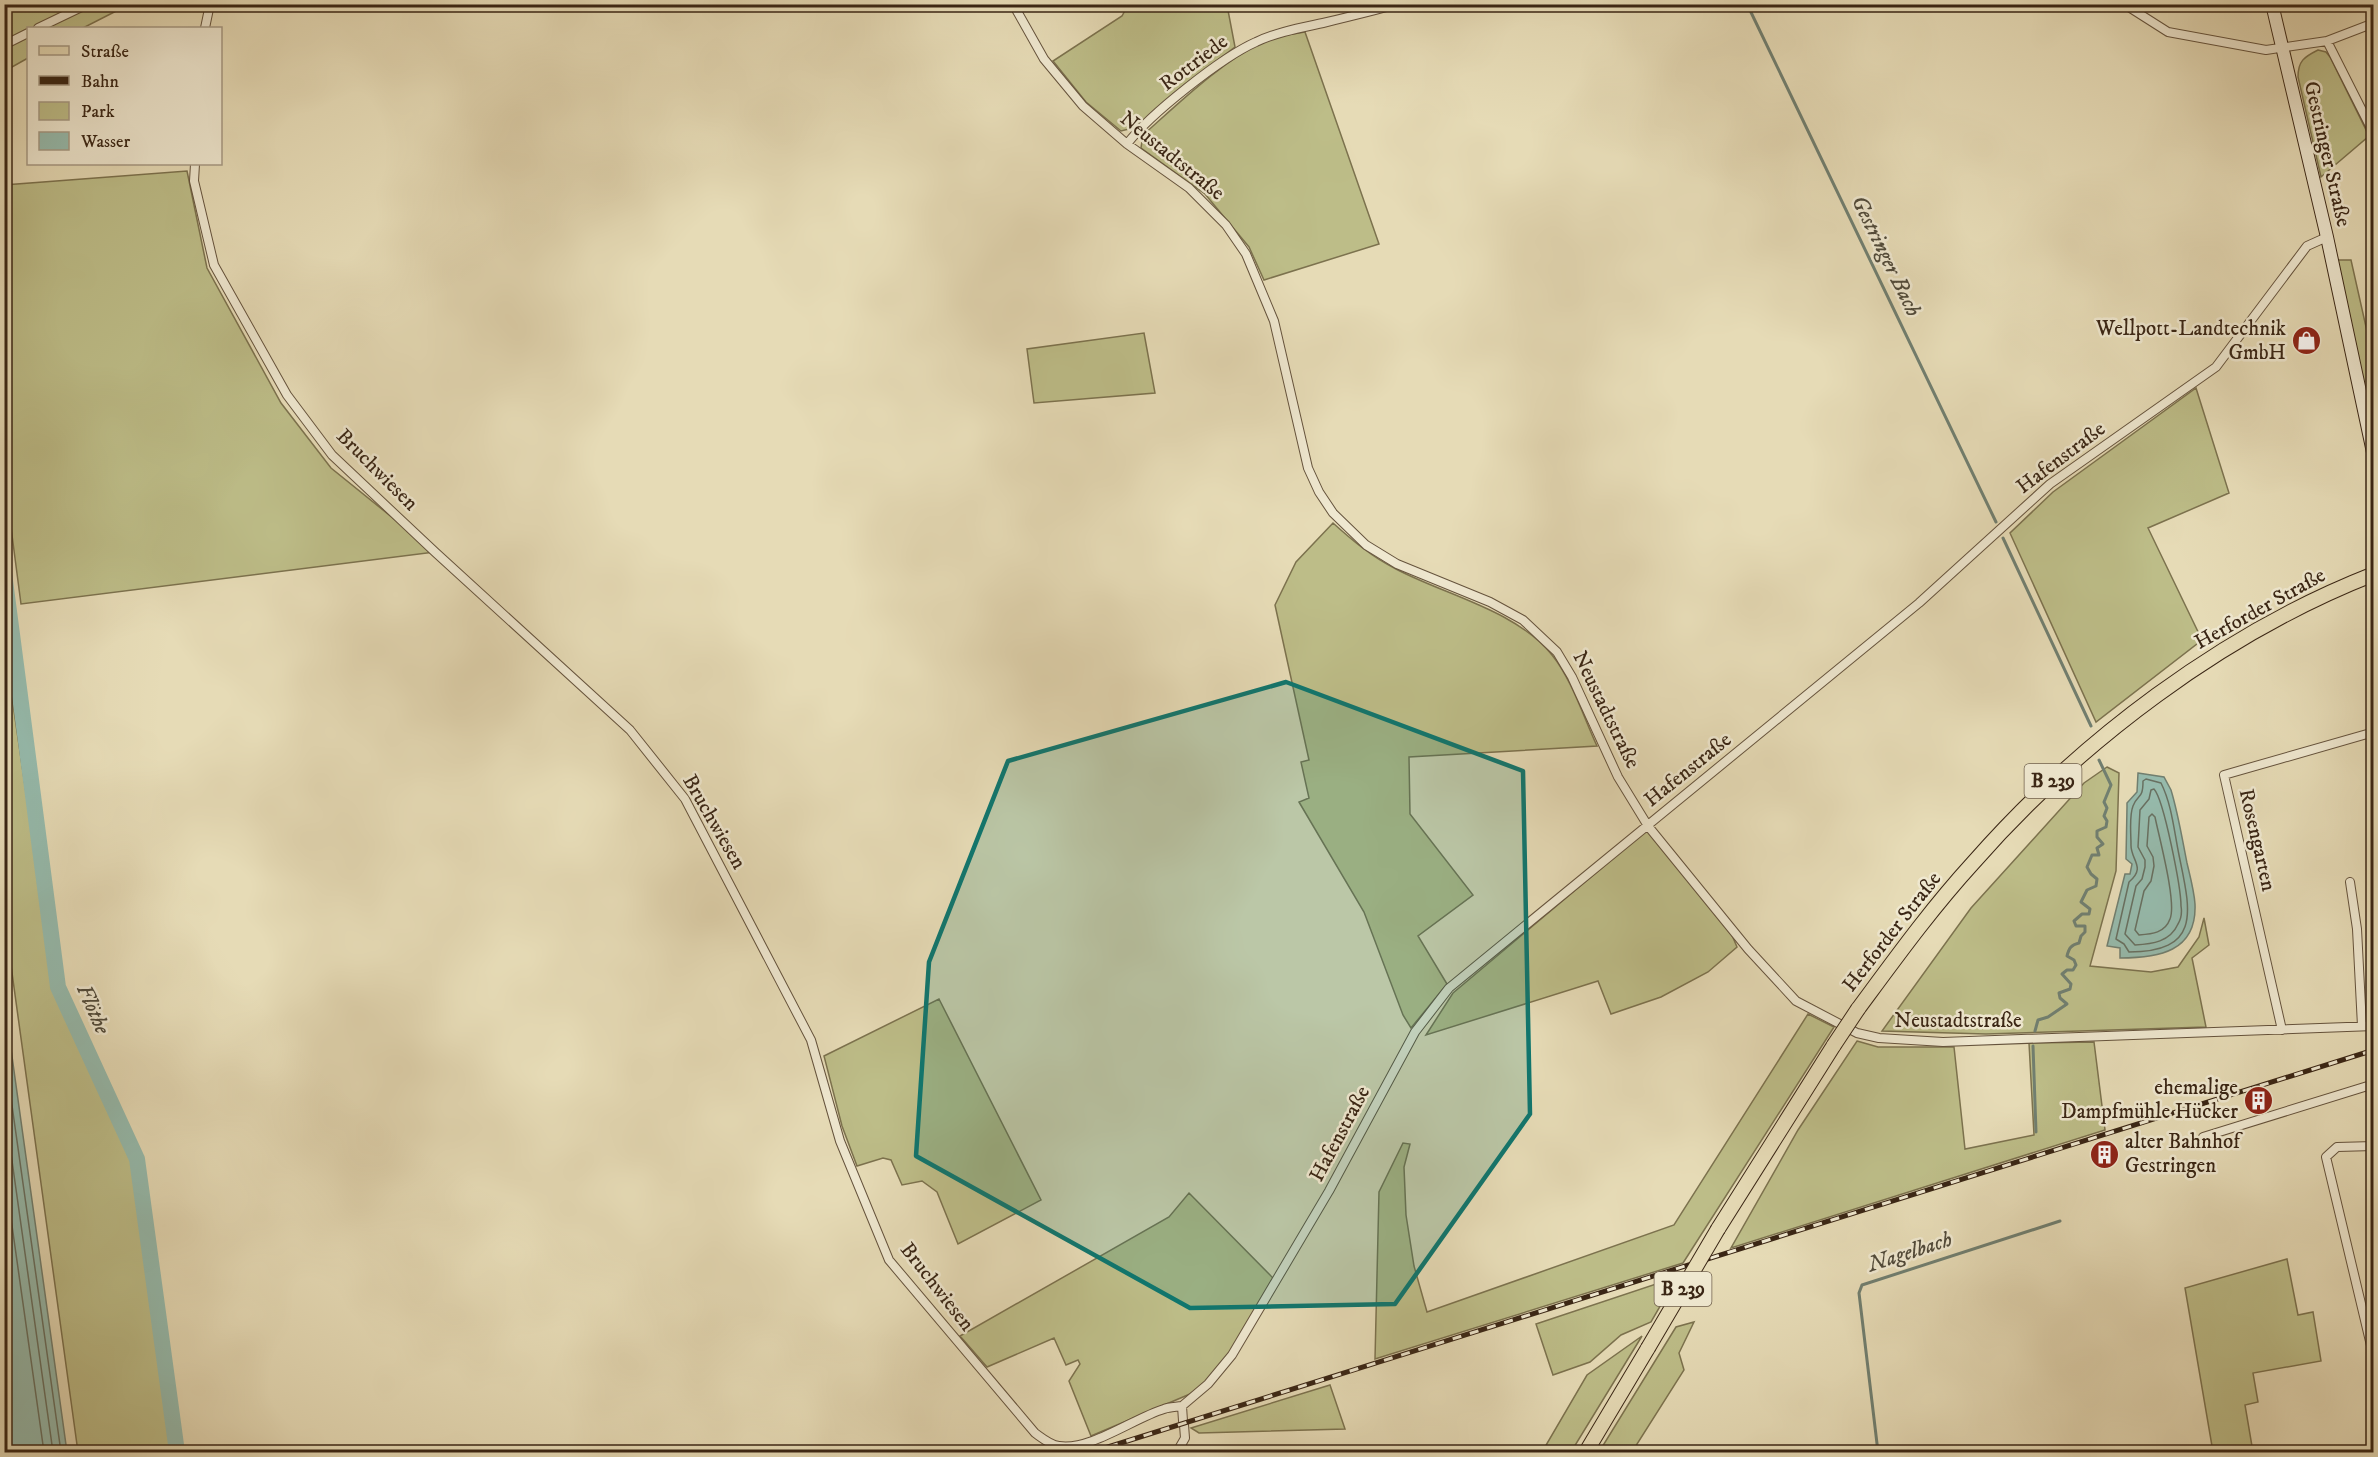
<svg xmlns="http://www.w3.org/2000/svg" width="2378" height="1457" viewBox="0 0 2378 1457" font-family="'IM FELL DW Pica',serif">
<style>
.green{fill:#bdbd88;stroke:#7c724e;stroke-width:1.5}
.water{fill:#96bbad;stroke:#717f70;stroke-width:1.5}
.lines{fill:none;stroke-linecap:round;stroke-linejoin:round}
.shore{stroke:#687061;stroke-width:1.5}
.stream{stroke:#717f70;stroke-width:3}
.river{stroke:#96bbad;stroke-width:16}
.street-casing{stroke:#65533d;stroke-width:10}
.secondary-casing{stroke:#3a2615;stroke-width:14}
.primary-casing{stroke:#3a2615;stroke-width:16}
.street{stroke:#efe8d0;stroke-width:8}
.secondary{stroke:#efe8d0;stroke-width:12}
.primary{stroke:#e6dbb6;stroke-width:14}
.rail-casing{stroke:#3a2615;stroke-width:5}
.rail{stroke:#efe8d0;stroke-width:3;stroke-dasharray:9;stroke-linecap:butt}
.primary-bridge-casing{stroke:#3a2615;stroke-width:16;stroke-linecap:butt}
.primary-bridge{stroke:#e6dbb6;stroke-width:14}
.marked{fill:#0f766e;fill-opacity:0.2;stroke:#0f766e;stroke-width:4.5;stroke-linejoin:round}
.labels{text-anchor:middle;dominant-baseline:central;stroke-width:5;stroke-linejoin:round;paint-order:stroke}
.shield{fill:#efe8d0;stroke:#70604d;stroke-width:1.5}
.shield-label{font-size:20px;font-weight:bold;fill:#3a2615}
.street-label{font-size:21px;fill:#3a2615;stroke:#efe8d0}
.poi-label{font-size:21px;fill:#3a2615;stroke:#efe8d0;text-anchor:end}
.water-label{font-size:22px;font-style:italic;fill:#514b3b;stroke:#efe8d0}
</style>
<rect width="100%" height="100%" fill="#e6dbb6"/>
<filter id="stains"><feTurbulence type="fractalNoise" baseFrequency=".00333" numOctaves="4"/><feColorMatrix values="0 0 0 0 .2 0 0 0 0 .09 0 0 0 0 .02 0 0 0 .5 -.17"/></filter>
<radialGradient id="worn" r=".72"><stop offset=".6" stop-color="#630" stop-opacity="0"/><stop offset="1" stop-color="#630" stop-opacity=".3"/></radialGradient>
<path class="green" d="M 4,5 L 128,5 L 83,28 L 28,28 L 28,58 L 5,71 Z
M 1128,5 L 1227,5 L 1235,47 L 1183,86 L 1137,127 L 1121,131 L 1086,102 L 1053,61 L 1122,16 Z
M 1305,32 L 1379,244 L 1264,280 L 1249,247 L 1205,194 L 1141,148 L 1143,135 C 1179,103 1221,62 1264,41 C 1276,36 1292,34 1305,32 Z
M 2318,50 L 2326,52 L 2330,57 L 2369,136 L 2321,177 L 2298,77 C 2298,61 2304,57 2318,50 Z
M 187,171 L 207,268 L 281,403 L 331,468 L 435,552 L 21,604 L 4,474 L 4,185 Z
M 2336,260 L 2351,260 L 2373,358 L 2373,424 Z
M 1144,333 L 1155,393 L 1034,403 L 1027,349 Z
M 2196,388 L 2229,493 L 2148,528 L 2202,640 L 2096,722 L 2010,533 L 2053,492 Z
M 1333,523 C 1353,541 1372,557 1396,569 C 1445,595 1516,610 1552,655 C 1571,678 1584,718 1597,746 L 1409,757 L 1410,814 L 1473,895 L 1418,936 L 1447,984 L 1411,1028 L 1403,1015 L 1364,912 L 1299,802 L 1309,798 L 1301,762 L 1309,760 L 1275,605 L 1296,562 Z
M 4,643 L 55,989 L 134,1160 L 174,1452 L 78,1452 L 5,922 Z
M 2107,767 L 2119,773 L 2116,871 L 2090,966 L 2151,972 L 2178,967 L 2199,937 L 2204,918 L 2209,945 L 2192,958 L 2206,1027 L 1986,1034 L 1882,1031 L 1971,908 L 2084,783 Z
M 1648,829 L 1731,933 L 1737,947 L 1708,972 L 1661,997 L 1611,1014 L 1598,981 L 1426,1035 L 1453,993 Z
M 939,999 L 1041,1200 L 958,1244 L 937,1192 L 922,1181 L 902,1185 L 891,1160 L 883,1158 L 857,1166 L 842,1126 L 824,1056 Z
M 1808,1014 L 1834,1027 L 1683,1263 L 1375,1359 L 1379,1192 L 1403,1143 L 1410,1144 L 1404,1167 L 1406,1215 L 1414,1266 L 1427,1312 L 1674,1225 Z
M 1857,1041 L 1878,1047 L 1954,1047 L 1965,1149 L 2034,1135 L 2029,1043 L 2094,1042 L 2105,1130 L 1731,1248 L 1798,1130 Z
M 1189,1193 L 1273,1278 L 1228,1356 L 1205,1383 L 1190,1394 L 1091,1436 L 1069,1381 L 1080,1364 L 1078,1360 L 1066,1365 L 1054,1338 L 987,1367 L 960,1336 L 1169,1217 Z
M 2287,1259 L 2298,1315 L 2313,1312 L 2321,1361 L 2253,1373 L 2258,1402 L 2245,1405 L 2253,1452 L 2213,1452 L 2185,1288 Z
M 1677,1277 L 1651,1322 L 1621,1335 L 1590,1362 L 1553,1375 L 1536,1324 Z
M 1694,1322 L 1679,1353 L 1684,1370 L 1632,1452 L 1599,1452 L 1676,1327 Z
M 1642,1336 L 1571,1452 L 1542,1452 L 1587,1375 Z
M 1330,1385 L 1345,1429 L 1199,1433 L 1191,1428 Z"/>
<path class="water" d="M 2138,773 L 2164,777 L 2171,790 C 2178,813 2182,838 2187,863 C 2190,876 2194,890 2195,904 C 2197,952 2158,958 2120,958 L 2120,948 L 2107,946 L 2125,874 L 2130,874 L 2132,864 L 2126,859 L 2127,807 L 2127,803 L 2137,792 Z
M 4,1006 L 5,1006 L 67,1452 L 5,1452 Z"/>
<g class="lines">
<path class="shore" d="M 2146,779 L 2161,783 C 2172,805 2174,831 2179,855 C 2190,909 2203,952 2129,952 L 2124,944 L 2116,939 L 2129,882 C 2147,867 2130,860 2131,844 C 2131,834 2129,816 2133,806 C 2138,793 2143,800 2143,781 Z
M 2154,789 C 2164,800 2181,888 2181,906 C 2182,912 2181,919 2178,924 C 2170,942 2152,944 2135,945 L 2125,934 L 2136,886 L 2142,879 L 2145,867 L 2145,860 L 2138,847 L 2140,810 L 2149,799 L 2151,790 Z
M 2152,814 L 2155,817 C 2159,837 2177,903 2170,919 C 2165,933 2152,934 2139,935 L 2135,930 L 2144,891 L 2151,881 L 2154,866 L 2153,857 L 2147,846 L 2149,817 Z
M 4,1049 L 61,1452
M 4,1104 L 53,1452
M 4,1169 L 44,1452"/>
<path class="stream" d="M 1747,4 L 1996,522
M 2003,538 L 2091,726
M 2035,1031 L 2038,1020 L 2048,1017 L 2067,1004 L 2060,998 L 2059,993 L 2070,989 L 2071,984 L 2062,974 L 2067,970 L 2073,970 L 2076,965 L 2074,960 L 2067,956 C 2069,948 2071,945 2079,943 L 2081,936 L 2085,932 L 2085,926 L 2076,926 L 2074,921 L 2082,914 L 2089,914 L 2090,909 L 2081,902 L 2087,890 L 2096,886 L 2097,879 L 2091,874 L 2087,867 L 2092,855 L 2099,855 L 2097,848 L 2103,844 L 2097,837 L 2097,831 L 2106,827 L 2107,821 L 2104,816 L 2107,808 L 2104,802 L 2111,785 L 2099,760
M 2033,1046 L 2036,1132
M 1878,1452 L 1859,1293 L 1862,1285 L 2060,1221"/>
<path class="river" d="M 4,573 L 58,987 L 137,1159 L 177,1452"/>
<defs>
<path id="street" d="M 1013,4 L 1044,59 L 1083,106 L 1127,144 L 1189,188 L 1226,225 L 1246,254 L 1274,321 L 1308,468 L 1319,492 L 1333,513 L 1366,545 L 1397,564 L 1490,602 L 1523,620 L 1557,652 L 1572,677 L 1618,777 L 1648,826 L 1748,949 L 1796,1001 L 1857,1033 L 1879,1038 L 1943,1042 L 2374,1026
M 2124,4 L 2168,32 L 2266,50 L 2327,41 L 2374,23
M 38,28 L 88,4
M 205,28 L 210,4
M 2327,41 L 2374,134
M 4,45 L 28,33
M 1127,144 C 1150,114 1222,57 1256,42 C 1277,32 1300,28 1323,23 C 1348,17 1373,11 1398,4
M 195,164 L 194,181 L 214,265 L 287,395 L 332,455 L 435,552 L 630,730 L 685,799 L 811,1040 L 840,1141 L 889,1260 L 1035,1433 C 1042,1438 1050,1445 1059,1446 C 1090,1451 1134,1418 1164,1409 C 1169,1407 1176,1407 1182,1406
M 2350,882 L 2357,929 L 2362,1026
M 2282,1030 L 2224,775 L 2374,732
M 2203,1137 L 2374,1084
M 2374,1146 L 2337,1147 L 2326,1157 L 2374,1358
M 1183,1421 L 1182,1406 L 1208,1384 L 1232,1355 L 1329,1191 L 1415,1032 L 1449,988 L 1919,603 L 2050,484 L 2216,367 L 2307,246 L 2327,237
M 1177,1452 L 1185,1438 L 1184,1425"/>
<path id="secondary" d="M 2272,4 L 2327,237 L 2374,457"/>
<path id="primary" d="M 1858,1009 C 1895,959 1931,909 1973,863 C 2079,742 2223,633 2374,574
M 1718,1229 L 1834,1045
M 1586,1452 L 1648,1348"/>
</defs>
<use href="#street" class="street-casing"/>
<use href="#secondary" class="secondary-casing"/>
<use href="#primary" class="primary-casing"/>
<use href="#street" class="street"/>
<use href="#secondary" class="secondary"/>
<use href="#primary" class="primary"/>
<defs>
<path id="rail" d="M 1092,1452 L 2374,1050"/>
</defs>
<use href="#rail" class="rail-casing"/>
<use href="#rail" class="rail"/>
<defs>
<path id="primary-bridge" d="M 1834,1045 L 1858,1009
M 1648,1348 L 1718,1229"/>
</defs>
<use href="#primary-bridge" class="primary-bridge-casing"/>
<use href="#primary-bridge" class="primary-bridge"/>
</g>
<path class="marked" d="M 1286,682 L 1523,771 L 1530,1114 L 1395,1304 L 1190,1308 L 916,1156 L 929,962 L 1008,761 Z"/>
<defs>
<symbol id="shop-disc" viewBox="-11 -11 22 22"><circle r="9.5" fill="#8f2418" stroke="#efe8d0"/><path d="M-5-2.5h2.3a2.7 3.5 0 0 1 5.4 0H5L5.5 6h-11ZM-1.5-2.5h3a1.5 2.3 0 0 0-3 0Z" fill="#fff"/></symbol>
<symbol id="building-disc" viewBox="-11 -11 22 22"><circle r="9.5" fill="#8f2418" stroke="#efe8d0"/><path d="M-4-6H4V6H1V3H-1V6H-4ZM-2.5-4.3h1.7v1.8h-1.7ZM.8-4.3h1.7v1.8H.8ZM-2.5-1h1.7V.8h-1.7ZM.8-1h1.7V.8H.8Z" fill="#fff"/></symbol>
</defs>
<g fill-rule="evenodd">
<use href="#shop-disc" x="2290" y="324" width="33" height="33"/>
<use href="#building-disc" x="2242" y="1084" width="33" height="33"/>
<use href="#building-disc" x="2088" y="1138" width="33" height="33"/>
</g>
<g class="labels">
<g class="shield">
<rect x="2024.5" y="764" width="57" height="34" rx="4.5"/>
<rect x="1654.5" y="1272" width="57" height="34" rx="4.5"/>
</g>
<g class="shield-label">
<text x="2053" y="781">B 239</text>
<text x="1683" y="1289">B 239</text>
</g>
<g class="street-label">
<text transform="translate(1194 63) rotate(-37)">Rottriede</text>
<text transform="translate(2327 154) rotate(77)">Gestringer Straße</text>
<text transform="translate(1172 156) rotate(39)">Neustadtstraße</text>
<text transform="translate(2061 458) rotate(-37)">Hafenstraße</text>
<text transform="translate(377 470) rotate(45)">Bruchwiesen</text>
<text transform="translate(2260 609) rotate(-29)">Herforder Straße</text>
<text transform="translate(1606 710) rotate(64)">Neustadtstraße</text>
<text transform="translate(1688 770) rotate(-39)">Hafenstraße</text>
<text transform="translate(714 822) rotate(60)">Bruchwiesen</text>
<text transform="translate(2257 840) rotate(77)">Rosengarten</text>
<text transform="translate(1892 932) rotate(-52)">Herforder Straße</text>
<text x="1958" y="1021">Neustadtstraße</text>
<text transform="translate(1340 1134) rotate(-62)">Hafenstraße</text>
<text transform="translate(937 1287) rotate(52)">Bruchwiesen</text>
</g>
<g class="poi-label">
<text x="2286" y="329">Wellpott-Landtechnik<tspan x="2286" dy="24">GmbH</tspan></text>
<text x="2238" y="1088">ehemalige<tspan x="2238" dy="24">Dampfmühle Hücker</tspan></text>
<text x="2125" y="1142" text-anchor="start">alter Bahnhof<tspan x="2125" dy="24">Gestringen</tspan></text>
</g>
<g class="water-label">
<text transform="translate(1886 256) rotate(64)">Gestringer Bach</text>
<text transform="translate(93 1009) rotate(66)">Flöthe</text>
<text transform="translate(1910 1252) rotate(-18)">Nagelbach</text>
</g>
</g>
<rect width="2378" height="1457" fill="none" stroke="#e6dbb6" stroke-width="24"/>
<rect x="6" y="6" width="2366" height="1445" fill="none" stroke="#3a2615" stroke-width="3"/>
<rect x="12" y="12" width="2354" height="1433" fill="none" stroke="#3a2615" stroke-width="1.5"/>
<rect x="27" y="27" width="195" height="138" fill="#efe8d0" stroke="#a79a85" stroke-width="1.5"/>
<rect x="39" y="46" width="30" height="9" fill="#e6dbb6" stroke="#a79a85" stroke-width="1.5"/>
<text x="81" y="57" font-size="18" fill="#3a2615">Straße</text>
<rect x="39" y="76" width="30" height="9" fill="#3a2615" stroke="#a79a85" stroke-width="1.5"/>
<text x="81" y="87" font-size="18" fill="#3a2615">Bahn</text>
<rect x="39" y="102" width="30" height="18" fill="#bdbd88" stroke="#a79a85" stroke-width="1.5"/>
<text x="81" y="117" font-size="18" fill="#3a2615">Park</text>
<rect x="39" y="132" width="30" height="18" fill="#96bbad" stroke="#a79a85" stroke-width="1.5"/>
<text x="81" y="147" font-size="18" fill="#3a2615">Wasser</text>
<rect width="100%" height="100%" filter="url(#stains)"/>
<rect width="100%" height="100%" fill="url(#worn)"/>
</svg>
